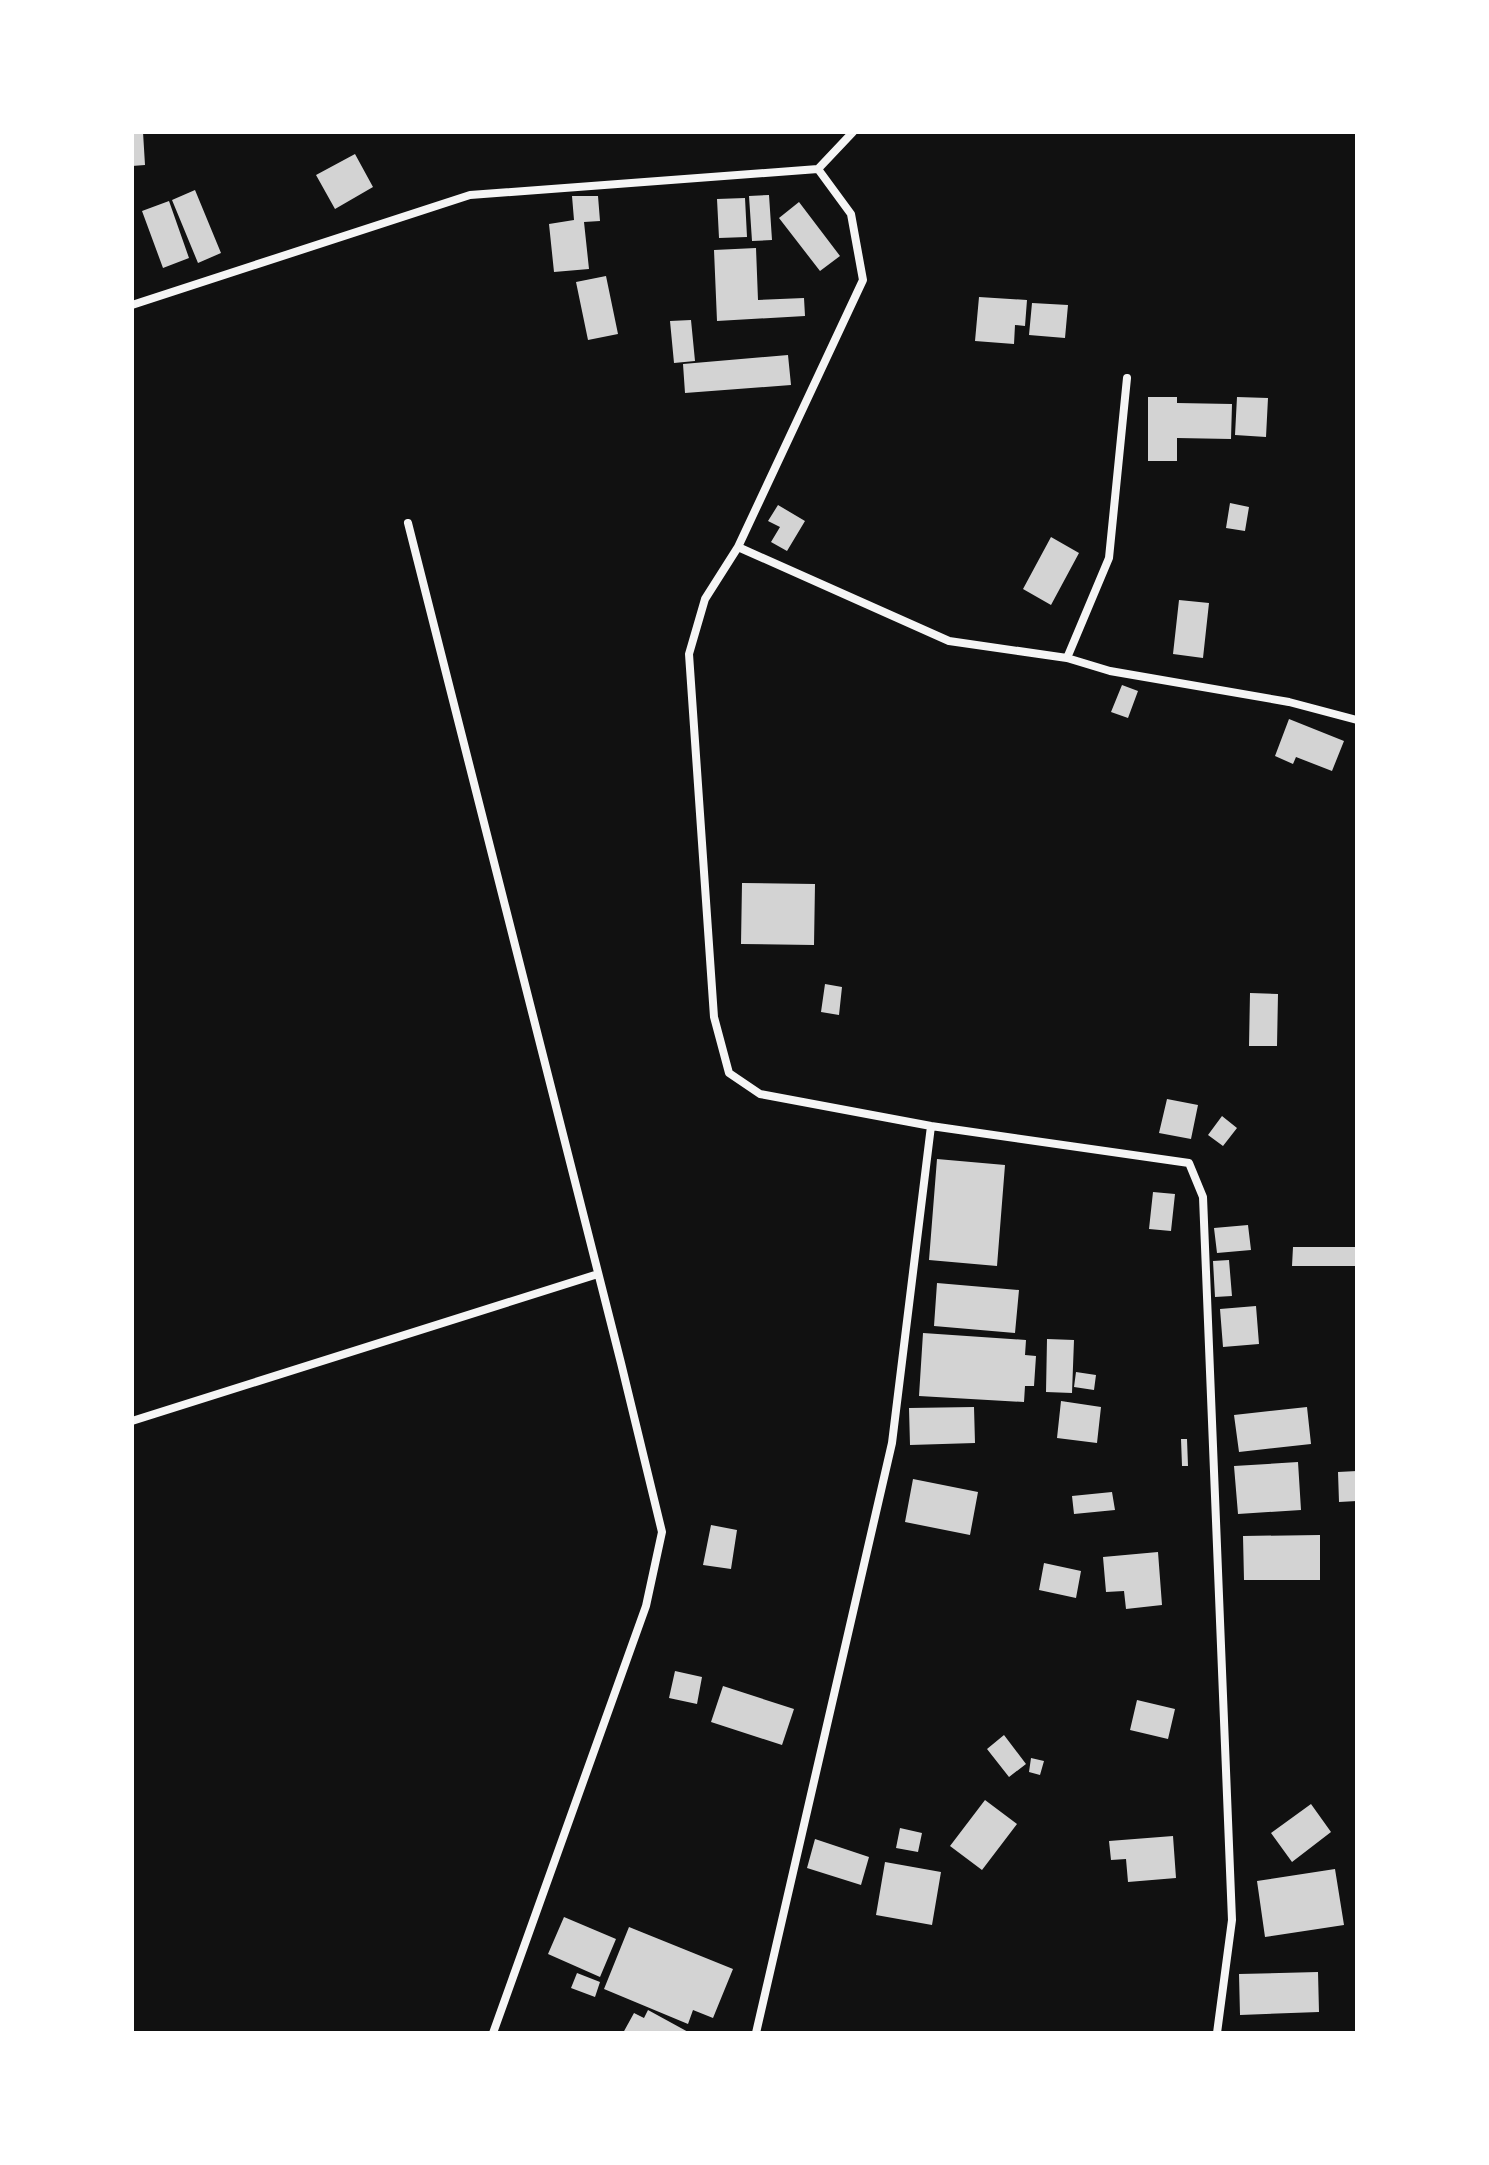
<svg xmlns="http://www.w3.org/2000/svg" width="1489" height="2165" viewBox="0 0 1489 2165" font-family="'PT Sans',sans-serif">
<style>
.building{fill:#d3d3d3}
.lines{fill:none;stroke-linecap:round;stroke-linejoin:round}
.minor{stroke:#f5f5f5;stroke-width:8}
</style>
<rect width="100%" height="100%" fill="#111"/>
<path class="building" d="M 132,132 L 143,132 L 145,165 L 132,166 Z
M 355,154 L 373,187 L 335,209 L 316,175 Z
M 195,190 L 221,253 L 198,263 L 172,200 Z
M 769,195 L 772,240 L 752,241 L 749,196 Z
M 572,196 L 598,196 L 600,221 L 584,222 L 589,269 L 554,272 L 549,224 L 574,220 Z
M 745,198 L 747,237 L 719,238 L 717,199 Z
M 169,201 L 189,258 L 163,268 L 142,211 Z
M 799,202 L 840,256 L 820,271 L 779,218 Z
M 756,248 L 758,300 L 804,298 L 805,316 L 717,321 L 714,250 Z
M 606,276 L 618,334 L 588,340 L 576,282 Z
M 979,297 L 1027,300 L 1025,326 L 1015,325 L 1014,344 L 975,341 Z
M 1032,303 L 1068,305 L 1065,338 L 1029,335 Z
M 691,320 L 695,361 L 674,363 L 670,321 Z
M 788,355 L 791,385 L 685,393 L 683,364 Z
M 1148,397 L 1177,397 L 1177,403 L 1232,404 L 1231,439 L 1177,438 L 1177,461 L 1148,461 Z
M 1237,397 L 1268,398 L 1266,437 L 1235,435 Z
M 1230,503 L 1249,507 L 1245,531 L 1226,528 Z
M 778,505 L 805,521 L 787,551 L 771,542 L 780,527 L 768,521 Z
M 1051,537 L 1079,553 L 1051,605 L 1023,589 Z
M 1179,600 L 1209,603 L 1203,658 L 1173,654 Z
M 1122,685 L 1138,691 L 1128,718 L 1111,712 Z
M 1289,719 L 1344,741 L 1332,771 L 1296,757 L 1293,764 L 1275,756 Z
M 742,883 L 815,884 L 814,945 L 741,944 Z
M 825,984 L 842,987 L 839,1015 L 821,1012 Z
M 1250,993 L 1278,994 L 1277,1046 L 1249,1046 Z
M 1167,1099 L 1198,1105 L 1191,1139 L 1159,1133 Z
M 1222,1116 L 1237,1128 L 1223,1146 L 1208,1135 Z
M 937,1159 L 1005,1165 L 997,1266 L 929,1260 Z
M 1153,1192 L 1175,1194 L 1171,1231 L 1149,1229 Z
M 1248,1225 L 1251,1250 L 1217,1253 L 1214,1228 Z
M 1293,1247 L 1357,1247 L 1357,1266 L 1292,1266 Z
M 1229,1260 L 1232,1296 L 1215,1297 L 1213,1261 Z
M 937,1283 L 1019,1290 L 1015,1333 L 934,1326 Z
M 1256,1306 L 1259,1344 L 1223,1347 L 1220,1309 Z
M 923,1333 L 1026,1340 L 1025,1355 L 1036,1356 L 1034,1386 L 1025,1386 L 1024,1402 L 919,1396 Z
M 1047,1339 L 1074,1340 L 1072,1393 L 1046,1392 Z
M 1076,1372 L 1096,1375 L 1094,1390 L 1074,1387 Z
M 1061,1401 L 1101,1407 L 1097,1443 L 1057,1438 Z
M 974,1407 L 975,1443 L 910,1445 L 909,1408 Z
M 1307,1407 L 1311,1444 L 1239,1452 L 1234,1415 Z
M 1181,1439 L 1187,1439 L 1188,1466 L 1182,1466 Z
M 1298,1462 L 1301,1510 L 1238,1514 L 1234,1466 Z
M 1357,1471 L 1357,1501 L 1339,1502 L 1338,1472 Z
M 913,1479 L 978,1492 L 970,1535 L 905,1522 Z
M 1112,1492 L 1115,1510 L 1074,1514 L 1072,1496 Z
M 711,1525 L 737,1530 L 731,1569 L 703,1565 Z
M 1320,1535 L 1320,1580 L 1244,1580 L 1243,1536 Z
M 1158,1552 L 1162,1605 L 1126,1609 L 1124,1591 L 1106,1592 L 1103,1557 Z
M 1044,1563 L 1081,1571 L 1076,1598 L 1039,1590 Z
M 675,1671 L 702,1677 L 697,1704 L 669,1698 Z
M 723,1686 L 794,1709 L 782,1745 L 711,1722 Z
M 1137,1700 L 1175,1709 L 1168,1739 L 1130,1730 Z
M 1004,1735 L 1026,1764 L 1009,1777 L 987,1749 Z
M 1031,1758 L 1044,1761 L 1040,1775 L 1029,1772 Z
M 985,1800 L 1017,1824 L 982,1870 L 950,1846 Z
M 1311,1804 L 1331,1832 L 1292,1862 L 1271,1833 Z
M 900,1828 L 922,1833 L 918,1852 L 896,1848 Z
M 1173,1836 L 1176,1878 L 1128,1882 L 1126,1859 L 1111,1860 L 1109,1841 Z
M 815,1839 L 869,1857 L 861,1885 L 807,1868 Z
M 885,1862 L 941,1872 L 932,1925 L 876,1915 Z
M 1335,1869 L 1344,1925 L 1265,1937 L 1257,1881 Z
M 564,1917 L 616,1939 L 600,1977 L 548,1954 Z
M 629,1927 L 733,1969 L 713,2018 L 693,2010 L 688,2024 L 604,1989 Z
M 1318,1972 L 1319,2012 L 1240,2015 L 1239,1974 Z
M 577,1973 L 600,1982 L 595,1997 L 571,1988 Z
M 648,2010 L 690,2033 L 623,2033 L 634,2013 L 644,2018 Z"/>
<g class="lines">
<path class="minor" d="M 818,169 L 851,214 L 863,280 L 738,547 L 705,599 L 689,654 L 714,1017 L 729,1073 L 760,1094 L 931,1126 L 1189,1163 L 1203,1197 L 1232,1920 L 1217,2033
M 818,169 L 853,132
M 132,305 L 470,195 L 818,169
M 408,523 L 621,1363 L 662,1532 L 646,1606 L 493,2033
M 738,547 L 949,641 L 1067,658 L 1110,671 L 1289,702 L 1357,720
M 1067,658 L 1109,558 L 1127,378
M 132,1421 L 598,1274
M 756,2033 L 892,1443 L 931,1126"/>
</g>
<rect width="1489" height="2165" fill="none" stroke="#ffffff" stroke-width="268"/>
</svg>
